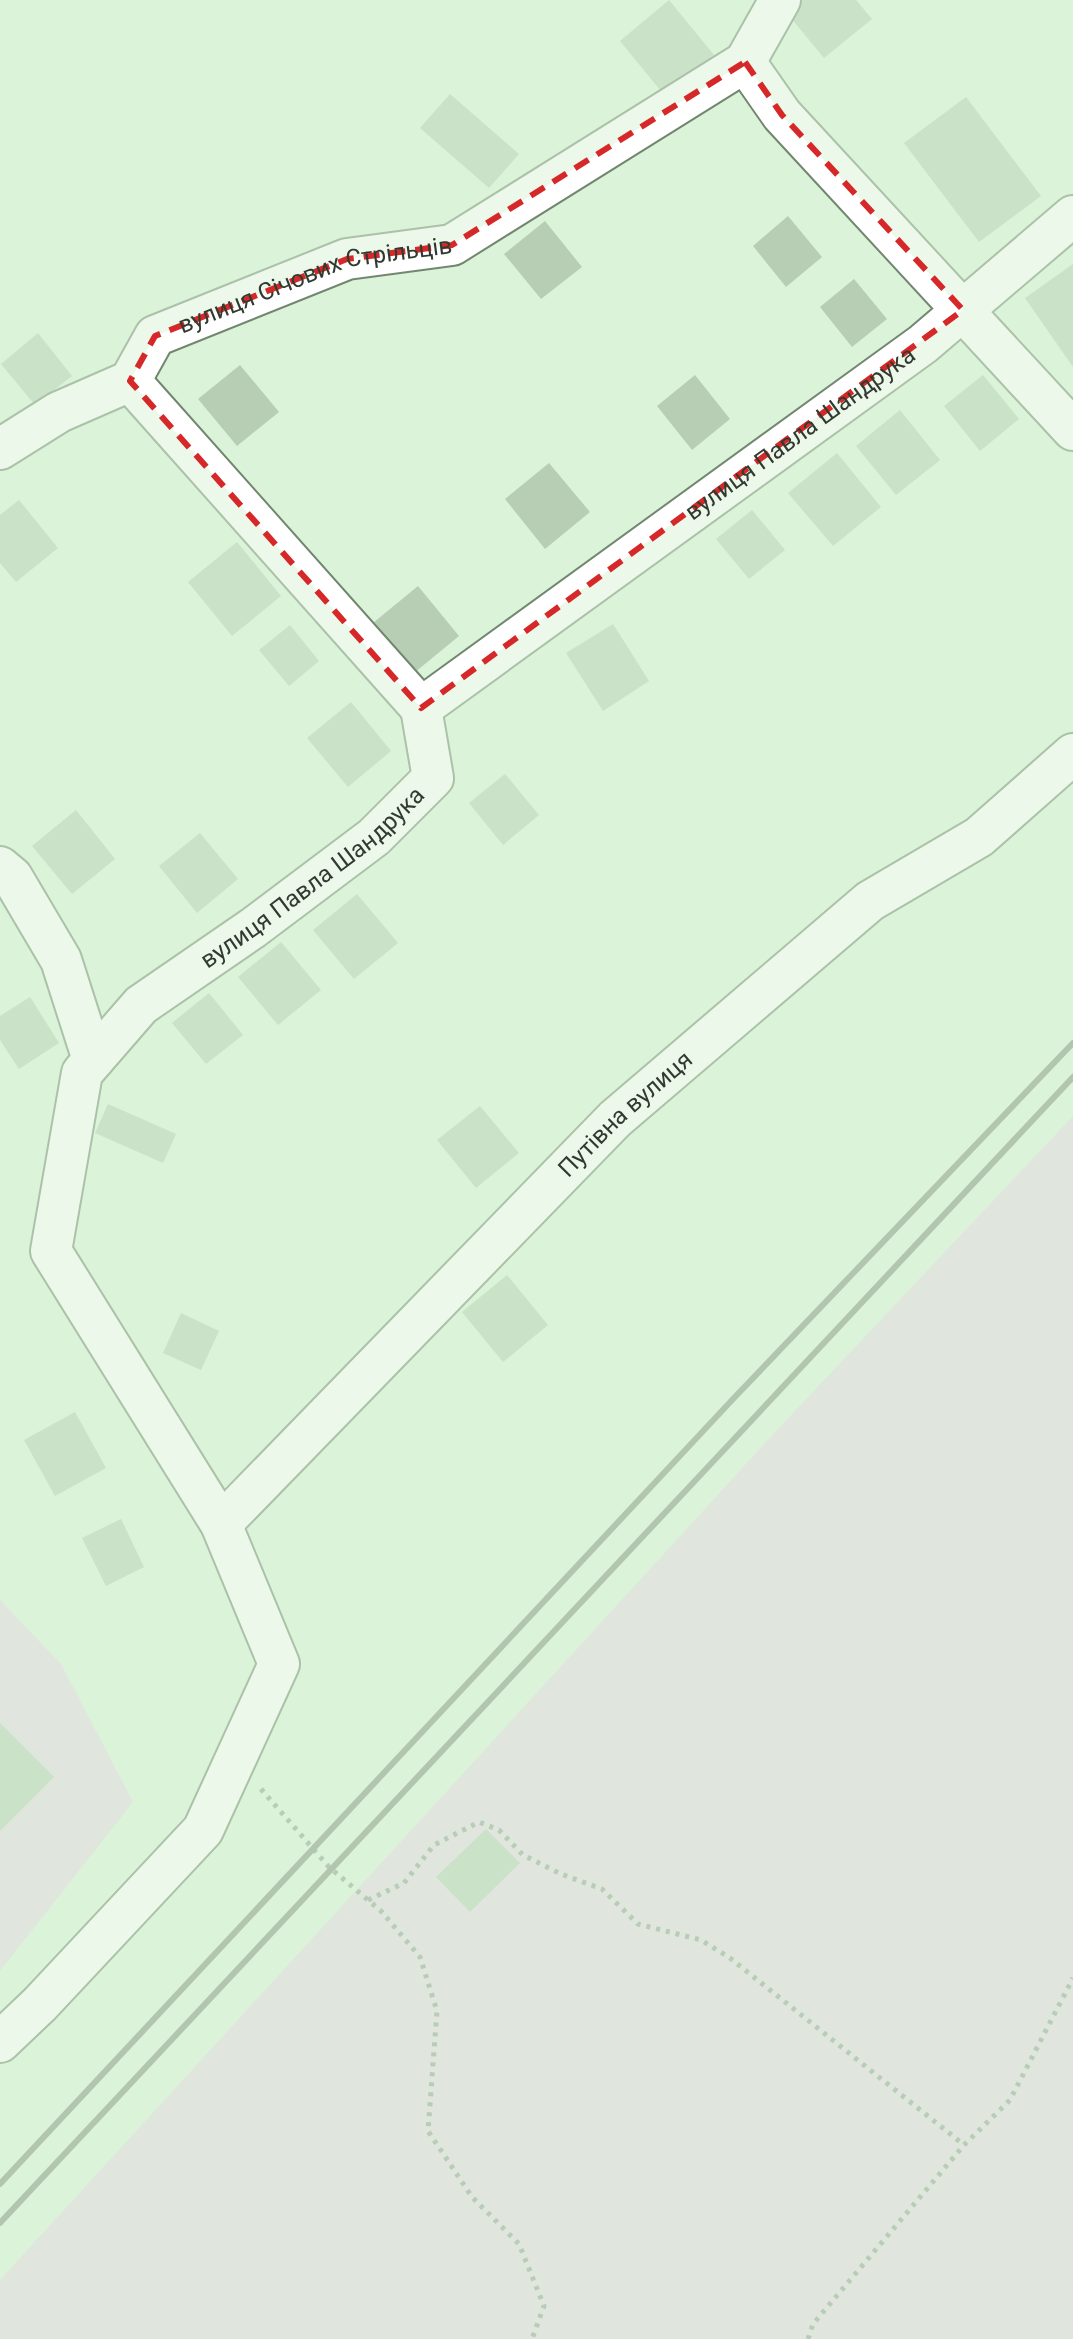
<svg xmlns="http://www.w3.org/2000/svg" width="1073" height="2339" viewBox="0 0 1073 2339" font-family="Roboto,sans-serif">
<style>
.green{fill:#e7d6e3}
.building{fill:#b7ceb4}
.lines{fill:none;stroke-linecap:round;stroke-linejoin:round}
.minor-casing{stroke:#72876f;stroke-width:44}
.path{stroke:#8d9f8b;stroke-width:5;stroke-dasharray:4 6;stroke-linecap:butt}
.minor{stroke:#fff;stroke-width:40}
.rail{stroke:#7f8f7d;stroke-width:6}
.marked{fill:none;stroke:#d62828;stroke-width:6;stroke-dasharray:16 10;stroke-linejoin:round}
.labels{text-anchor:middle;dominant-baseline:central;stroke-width:6;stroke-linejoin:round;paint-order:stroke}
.street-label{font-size:24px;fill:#313a30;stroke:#dbf3d8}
</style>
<rect width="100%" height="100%" fill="#dbf3d8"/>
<path class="green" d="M 1073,1116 L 1073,2339 L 0,2339 L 0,2280 L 778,1429 Z
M 0,1600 L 61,1664 L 133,1802 L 0,1971 Z"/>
<path class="building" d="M 669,0 L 714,55 L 665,96 L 620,41 Z
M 788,0 L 856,0 L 872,19 L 824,58 L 781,6 Z
M 450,94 L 519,154 L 489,188 L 420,128 Z
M 966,97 L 1041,196 L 979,242 L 904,143 Z
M 788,216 L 822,257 L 786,287 L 753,246 Z
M 545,221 L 582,267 L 541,299 L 504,254 Z
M 1073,264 L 1073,367 L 1025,298 Z
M 854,279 L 887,319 L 852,347 L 820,307 Z
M 38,333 L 72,376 L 35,405 L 1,364 Z
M 240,365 L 279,412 L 237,446 L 198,399 Z
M 695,375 L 730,419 L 692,450 L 657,406 Z
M 983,375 L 1019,419 L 980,451 L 944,406 Z
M 900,410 L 940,460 L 896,495 L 856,446 Z
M 837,453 L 881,507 L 833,546 L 788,493 Z
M 549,463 L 590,512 L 545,549 L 505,499 Z
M 19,500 L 58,548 L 16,582 L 0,563 L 0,515 Z
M 752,510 L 785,550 L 749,579 L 716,539 Z
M 237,542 L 281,596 L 232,636 L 188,582 Z
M 418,586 L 459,636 L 414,673 L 373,623 Z
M 613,624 L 649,681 L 603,711 L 566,653 Z
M 290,625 L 319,661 L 289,686 L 259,650 Z
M 351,702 L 391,751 L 348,787 L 307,738 Z
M 505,774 L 539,815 L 503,845 L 469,803 Z
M 76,810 L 115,859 L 72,894 L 32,846 Z
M 200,833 L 238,879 L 197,913 L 159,866 Z
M 357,894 L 398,943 L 354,979 L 313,930 Z
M 281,942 L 321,990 L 278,1025 L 238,977 Z
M 209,993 L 243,1035 L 206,1064 L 172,1023 Z
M 30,997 L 59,1043 L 19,1069 L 0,1040 L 0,1016 Z
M 108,1104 L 176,1134 L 163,1163 L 95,1133 Z
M 480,1106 L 519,1153 L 476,1188 L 437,1140 Z
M 507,1275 L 548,1325 L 503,1362 L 462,1312 Z
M 181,1313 L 219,1331 L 201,1370 L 163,1353 Z
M 75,1412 L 106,1468 L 55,1496 L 24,1440 Z
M 121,1519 L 144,1567 L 106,1586 L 82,1538 Z
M 0,1723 L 54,1777 L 0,1831 Z
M 486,1829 L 520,1863 L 470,1912 L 436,1877 Z"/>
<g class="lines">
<defs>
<g id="minor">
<path d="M 745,62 L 782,115 L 1073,430"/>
<path d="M 130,381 L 421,708"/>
<path id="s1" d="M 0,449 L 59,412 L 130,381 L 155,336 L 347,259 L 452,245 L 745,62 L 780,0"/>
<path d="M 0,867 L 12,877 L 61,960 L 93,1060"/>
<path id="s2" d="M 221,1524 L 615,1119 L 870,901 L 979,837 L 1073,754"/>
<path id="s3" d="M 0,2042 L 40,2004 L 203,1830 L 279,1664 L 221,1524 L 51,1251 L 82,1073 L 141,1005 L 253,928 L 374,837 L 433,778 L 421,708 L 923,344 L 1073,216"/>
</g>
</defs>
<use href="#minor" class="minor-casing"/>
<path class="path" d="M 261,1789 L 329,1867 L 381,1911 L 420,1957 L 437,2011 L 428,2131 L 472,2197 L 519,2244 L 544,2306 L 532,2339
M 368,1900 L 404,1883 L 434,1845 L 479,1822 L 499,1830 L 523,1855 L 561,1874 L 602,1889 L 638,1924 L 701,1940 L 730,1958 L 964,2145
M 808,2339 L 813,2324 L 964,2145 L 1010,2100 L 1073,1978"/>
<use href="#minor" class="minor"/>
<path class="rail" d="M 0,2184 L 733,1399 L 1073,1043
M 0,2223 L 1073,1077"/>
</g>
<path d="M0 0H1073V2339H0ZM 745,62 L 782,115 L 963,310 L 421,708 L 130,381 L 155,336 L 347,259 L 452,245 Z" fill="#dbf3d8" fill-opacity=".55" fill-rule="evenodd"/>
<path class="marked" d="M 745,62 L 782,115 L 963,310 L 421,708 L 130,381 L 155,336 L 347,259 L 452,245 Z"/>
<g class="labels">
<g class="street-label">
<text stroke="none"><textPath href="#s1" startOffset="368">вулиця Січових Стрільців</textPath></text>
<text stroke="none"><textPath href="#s3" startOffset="2130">вулиця Павла Шандрука</textPath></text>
<text stroke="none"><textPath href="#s3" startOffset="1434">вулиця Павла Шандрука</textPath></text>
<text stroke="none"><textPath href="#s2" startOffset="576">Путівна вулиця</textPath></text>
</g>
</g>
</svg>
